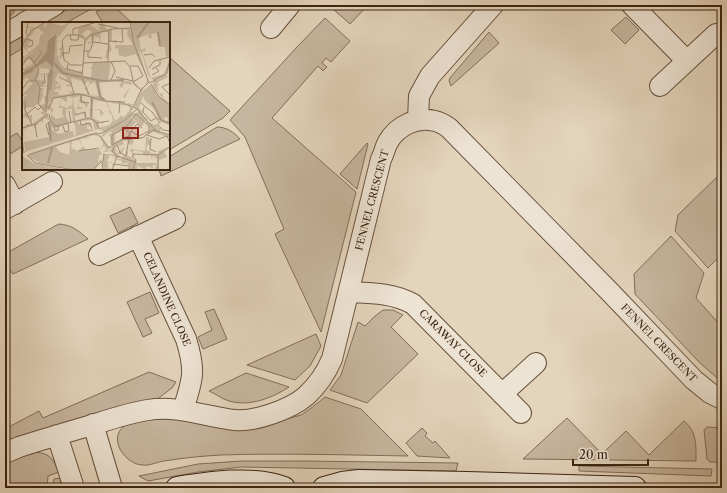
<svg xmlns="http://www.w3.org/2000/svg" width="727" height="493" viewBox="0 0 727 493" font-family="'Libre Caslon Text',serif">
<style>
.green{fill:#c7b69f;stroke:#826e59}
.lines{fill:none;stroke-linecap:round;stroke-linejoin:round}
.street-casing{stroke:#66513d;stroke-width:22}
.secondary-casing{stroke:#3c2513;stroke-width:24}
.street{stroke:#ede3d3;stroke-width:20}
.secondary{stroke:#ede3d3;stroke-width:22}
.labels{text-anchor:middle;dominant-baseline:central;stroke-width:3;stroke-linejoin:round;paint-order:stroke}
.street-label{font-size:10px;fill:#3c2513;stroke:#ede3d3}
.inset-river{fill:none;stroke:#ab9883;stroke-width:2}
.inset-road{fill:none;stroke:#a18e78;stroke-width:1}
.view{fill:#8f2418;fill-opacity:0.15;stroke:#8f2418;stroke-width:2}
.inset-edge{fill:none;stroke:#3c2513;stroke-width:2}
</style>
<rect width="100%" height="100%" fill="#e4d4bc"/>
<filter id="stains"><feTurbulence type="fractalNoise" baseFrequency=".005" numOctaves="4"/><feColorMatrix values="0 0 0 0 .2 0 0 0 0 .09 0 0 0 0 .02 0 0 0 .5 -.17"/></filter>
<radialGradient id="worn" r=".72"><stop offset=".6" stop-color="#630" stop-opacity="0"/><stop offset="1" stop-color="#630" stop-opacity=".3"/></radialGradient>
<path class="green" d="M 5,5 L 17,5 L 14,12 L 5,22 Z
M 74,5 L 98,5 L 66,23 L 45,23 Z
M 109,5 L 120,5 L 117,9 L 132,23 L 103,23 L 96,12 Z
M 338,5 L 368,5 L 350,24 L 334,10 Z
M 626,17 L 639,30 L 625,44 L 611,30 Z
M 325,18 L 350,41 L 331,62 L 326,58 L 322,63 L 327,67 L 323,71 L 318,66 L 272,118 L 356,192 L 321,332 L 275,234 L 284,229 L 245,137 L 230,120 L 297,47 Z
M 489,32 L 499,43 L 451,86 L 449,81 L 450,78 Z
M 23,36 L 23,48 L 5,59 L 5,46 Z
M 169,57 L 230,111 L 223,118 L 169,150 Z
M 217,127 C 226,127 234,132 240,139 L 161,176 L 159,169 L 169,169 L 169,157 Z
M 17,133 L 23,142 L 23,146 L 5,157 L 5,140 Z
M 367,143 L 368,144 L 357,189 L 340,174 Z
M 722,172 L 722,254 L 708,268 L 675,231 L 678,215 Z
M 130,207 L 138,223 L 118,233 L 110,216 Z
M 59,224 C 72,225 79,231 88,239 L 13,274 L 9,269 L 5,271 L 5,254 L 55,226 Z
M 671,236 L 704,273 L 696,298 L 722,327 L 722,380 L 717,378 L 698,361 L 635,294 L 634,274 Z
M 150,292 L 159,313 L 145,319 L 152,333 L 143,337 L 127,302 Z
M 214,309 L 227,339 L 203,349 L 198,337 L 212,330 L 205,312 Z
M 383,310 L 393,310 L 403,315 L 391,327 L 418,354 L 367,403 L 330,390 L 341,375 L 358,322 L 365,326 L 374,317 Z
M 316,334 L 321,346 L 310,366 L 295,380 L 247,365 Z
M 149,372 L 176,382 L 172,388 L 156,400 L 5,443 L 5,429 L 39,411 L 43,418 Z
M 246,373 L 289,387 C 272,398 250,407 229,401 C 222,399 216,394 209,391 Z
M 325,397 L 361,409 L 408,456 C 346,455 283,453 221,455 C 202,456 183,458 164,461 C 157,462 149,466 143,465 C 126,465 108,440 123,427 C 147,408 221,428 251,428 C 263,429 273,424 283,420 C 289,418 295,417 301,415 C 309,410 318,403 325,397 Z
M 567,418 L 602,454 L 626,431 L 649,455 L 684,421 C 697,431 696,446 696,461 L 523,459 Z
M 707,427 L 722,428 L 722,462 L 710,462 L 707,459 L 704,430 Z
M 422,428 L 427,433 L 425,436 L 433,443 L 435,441 L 450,458 L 417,456 L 406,443 Z
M 32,452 C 50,453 52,457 59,472 L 48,476 L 47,488 L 5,488 L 5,464 Z
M 241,461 L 306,461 L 458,463 L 456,471 L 241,467 L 198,472 L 148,481 L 139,476 L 198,464 Z
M 579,466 L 712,469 L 711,476 L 579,471 Z
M 60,478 L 61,488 L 52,488 L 54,479 Z"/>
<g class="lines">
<defs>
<path id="street" d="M 632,5 L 687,61
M 24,23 L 55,5
M 271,28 L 290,5
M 5,34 L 23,24
M 660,86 L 716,34
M 418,120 L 419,96 L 430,76 L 493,5
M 5,185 L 15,204
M 5,209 L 52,182
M 138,236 L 186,339 C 196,371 193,379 183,410
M 99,255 L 175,219
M 349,292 C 372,293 393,293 413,304 L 521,413
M 502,394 L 536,363
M 93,424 L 112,488
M 57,435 L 74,488
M 5,453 L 19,447 C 44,439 68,432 92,425 C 111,419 129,413 148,410 C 178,405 206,417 235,420 C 255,422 291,409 306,396 C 317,386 326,373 332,359 L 381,159 C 384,154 385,147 388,142 C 397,126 417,116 435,121 C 440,122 445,125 449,128 L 609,291 L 694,380 L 710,393 L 722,399"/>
<path id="secondary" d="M 177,488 C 209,483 253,476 284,488
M 324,488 L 342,483 L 359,481 L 467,483 L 635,488"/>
</defs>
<use href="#street" class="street-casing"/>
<use href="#secondary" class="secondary-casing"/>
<use href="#street" class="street"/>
<use href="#secondary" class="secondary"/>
</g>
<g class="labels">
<g class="street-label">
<text transform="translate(372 200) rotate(-75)">FENNEL CRESCENT</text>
<text transform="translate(167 299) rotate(66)">CELANDINE CLOSE</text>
<text transform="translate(453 343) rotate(45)">CARAWAY CLOSE</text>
<text transform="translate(659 343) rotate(46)">FENNEL CRESCENT</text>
</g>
</g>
<g transform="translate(22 22)">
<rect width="148" height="148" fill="#e4d4bc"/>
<path d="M 25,0 L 22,3 L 23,6 L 26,0 L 40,4 L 48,0 L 35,17 L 35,19 L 39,20 L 35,20 L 35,33 L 38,36 L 39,28 L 36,28 L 42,23 L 39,31 L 43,31 L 40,35 L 36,37 L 37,39 L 41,45 L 54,50 L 60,49 L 60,58 L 61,54 L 69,56 L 70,47 L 67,46 L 70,45 L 71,41 L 89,39 L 86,59 L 77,61 L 80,74 L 84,79 L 104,79 L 102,81 L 105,84 L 85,80 L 93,99 L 100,93 L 101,96 L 107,89 L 108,86 L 105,82 L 106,81 L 112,83 L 107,84 L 109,85 L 110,92 L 117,90 L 112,84 L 120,67 L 116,65 L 118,68 L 110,60 L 103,76 L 101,75 L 109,63 L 102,61 L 100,66 L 97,63 L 100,60 L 95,60 L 97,58 L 112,60 L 118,66 L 122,65 L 120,70 L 129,62 L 135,73 L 148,82 L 148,102 L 140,99 L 135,104 L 139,107 L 138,111 L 148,112 L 142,112 L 148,113 L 148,116 L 132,110 L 123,114 L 128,116 L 126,116 L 128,118 L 128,124 L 126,122 L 124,127 L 127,130 L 128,125 L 128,131 L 136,132 L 136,129 L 148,124 L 142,129 L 145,135 L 137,138 L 136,148 L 133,146 L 134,143 L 131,143 L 131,146 L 124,144 L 124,148 L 114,143 L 116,146 L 111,148 L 115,139 L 115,141 L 134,141 L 135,144 L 136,136 L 134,137 L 132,133 L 129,136 L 133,137 L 129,137 L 129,133 L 130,132 L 125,134 L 123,134 L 128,132 L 121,133 L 121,130 L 112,128 L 110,137 L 114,138 L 111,148 L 106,148 L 106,142 L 103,143 L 107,140 L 100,142 L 100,139 L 93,137 L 99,137 L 98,136 L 89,135 L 93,135 L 88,133 L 85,139 L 88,141 L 91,138 L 89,141 L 93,143 L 91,145 L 90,141 L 86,141 L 86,146 L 90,147 L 81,148 L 82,132 L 93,132 L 87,129 L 91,126 L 86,126 L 86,130 L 81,130 L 84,128 L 82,123 L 81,125 L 79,128 L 78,129 L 77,128 L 77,126 L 79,128 L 81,122 L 78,115 L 72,113 L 65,115 L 68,116 L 58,117 L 60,125 L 57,118 L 50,119 L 49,126 L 56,129 L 62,124 L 63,127 L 74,127 L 80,131 L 80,137 L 80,132 L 77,134 L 76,140 L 80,137 L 80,144 L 78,139 L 73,148 L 72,146 L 71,147 L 73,148 L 53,148 L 18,141 L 6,135 L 9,131 L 33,124 L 38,130 L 47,133 L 48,120 L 6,131 L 74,110 L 79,115 L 82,110 L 77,107 L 0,131 L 3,129 L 2,120 L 27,115 L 26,101 L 29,99 L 29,92 L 34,97 L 42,95 L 40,91 L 41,86 L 37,86 L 38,76 L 34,76 L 30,78 L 31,81 L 28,79 L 27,81 L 27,85 L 28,81 L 31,82 L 29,83 L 30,87 L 32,86 L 30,91 L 27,86 L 24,89 L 28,98 L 21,96 L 21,101 L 18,99 L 15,103 L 17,104 L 13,102 L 13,107 L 11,103 L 0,108 L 3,103 L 4,106 L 4,102 L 9,102 L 8,96 L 0,95 L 4,90 L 0,92 L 3,90 L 0,78 L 4,80 L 4,75 L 1,75 L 5,74 L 4,72 L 1,74 L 0,73 L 11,61 L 4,55 L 0,60 L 2,49 L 0,47 L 5,45 L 4,43 L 8,44 L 8,40 L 9,43 L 11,42 L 8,37 L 5,38 L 6,36 L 3,40 L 0,39 L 16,26 L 0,38 L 0,31 L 2,35 L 7,31 L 0,24 L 5,19 L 0,23 L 0,13 L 4,17 L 5,14 L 6,18 L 8,11 L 11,9 L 13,8 L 7,16 L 9,19 L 9,22 L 7,18 L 6,24 L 4,24 L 6,30 L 9,29 L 17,22 L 18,14 L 22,11 L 16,6 L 10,8 L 6,14 L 9,9 L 7,8 L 14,5 L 7,6 L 5,5 L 16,5 ZM 17,46 L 27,47 L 27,51 L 24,51 L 26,63 L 21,63 L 23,60 L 20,57 L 20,59 L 14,56 L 18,56 L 16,54 L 19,52 L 19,56 L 22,56 L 20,56 L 20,52 L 17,51 ZM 36,51 L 45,55 L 44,58 L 50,60 L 46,59 L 49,63 L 45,62 L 44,64 L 45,67 L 44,64 L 49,65 L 50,60 L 49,56 L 56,58 L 57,61 L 57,58 L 60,59 L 62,63 L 66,59 L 68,61 L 65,64 L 73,60 L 77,74 L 66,73 L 67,72 L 67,70 L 65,65 L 62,67 L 67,69 L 65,72 L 52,71 L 51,73 L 51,70 L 47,69 L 44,70 L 49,70 L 47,72 L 36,73 L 37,70 L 31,69 L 36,66 L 37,69 L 38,69 L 37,65 L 39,67 L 38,61 L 36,65 L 33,64 L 37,61 L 33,58 ZM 21,63 L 26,65 L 24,74 L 22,74 L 23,82 L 17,83 L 21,74 L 17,72 L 21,74 L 22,71 L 20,71 L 22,66 L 18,66 L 18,65 L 23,65 ZM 45,73 L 50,76 L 58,74 L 56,86 L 52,87 L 51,76 L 50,87 L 49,83 L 46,86 L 38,84 L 38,76 L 45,80 ZM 60,73 L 68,74 L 69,86 L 66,89 L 69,88 L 69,95 L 64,95 L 64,90 L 61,90 L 63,96 L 54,99 L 52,93 L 55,93 L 52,87 L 61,87 L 57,84 L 57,80 L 63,82 L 64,87 L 66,82 L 60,78 ZM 121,74 L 123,79 L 135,89 L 136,98 L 142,98 L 143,95 L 146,96 L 145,100 L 139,99 L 133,103 L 124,99 L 126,97 L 121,94 L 120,87 L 119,89 L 117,86 ZM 72,75 L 72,78 L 84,80 L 88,89 L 85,90 L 89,91 L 91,99 L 87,103 L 81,105 L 81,100 L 83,100 L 81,99 L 80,100 L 81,103 L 79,106 L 76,105 L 77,99 L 71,96 L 72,93 L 70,95 L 71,87 L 78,88 L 78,94 L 82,91 L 78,87 L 70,87 ZM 16,81 L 21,89 L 18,91 L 22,93 L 10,102 L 10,93 L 6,93 L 3,86 L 11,85 L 9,87 ZM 44,87 L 50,87 L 51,99 L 49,100 L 52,100 L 52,104 L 53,101 L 54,113 L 52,114 L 51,109 L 36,112 L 30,108 L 30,104 L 31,106 L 38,105 L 48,101 L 44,95 ZM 113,93 L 111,96 L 119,106 L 123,99 L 128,106 L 123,115 L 111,115 L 118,116 L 124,115 L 123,129 L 110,127 L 107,128 L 110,130 L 110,135 L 105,134 L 106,131 L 106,129 L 99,137 L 96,132 L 100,132 L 102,125 L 95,132 L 93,125 L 97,125 L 95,123 L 96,121 L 97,124 L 102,122 L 100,119 L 105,117 L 106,122 L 110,123 L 113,116 L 111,119 L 107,108 L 114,100 L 109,96 ZM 64,95 L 69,96 L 59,98 L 58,99 L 70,98 L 73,108 L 65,107 L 65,102 L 66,105 L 69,103 L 66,100 L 59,103 L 56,102 L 57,99 L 52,100 ZM 102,107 L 107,113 L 93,120 L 93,112 L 97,110 L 99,112 L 98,109 ZM 89,109 L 90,111 L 86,113 L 88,114 L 89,124 L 86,124 L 80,115 ZM 75,0 L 75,1 L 77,5 L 79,1 L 76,0 L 82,2 L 85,8 L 90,6 L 90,19 L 95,18 L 94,21 L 87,19 L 90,28 L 86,31 L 86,36 L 83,36 L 86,23 L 82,22 L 86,22 L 86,10 L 78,10 L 79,20 L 75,21 L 78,19 L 77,15 L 72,15 L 71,19 L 67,22 L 65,20 L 69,20 L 70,13 L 62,22 L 65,16 L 67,14 L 71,13 L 68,13 L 70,9 L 64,8 L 60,12 L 63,15 L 67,13 L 63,16 L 52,12 L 56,12 L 56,7 L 66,2 L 78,9 ZM 109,0 L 148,0 L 147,34 L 144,35 L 143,25 L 138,25 L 135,11 L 129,12 L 130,16 L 126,16 L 127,12 L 117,16 L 119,28 L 123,26 L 124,29 L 120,30 L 129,56 L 142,52 L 148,36 L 146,52 L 148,55 L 144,51 L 143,53 L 144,53 L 146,55 L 136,60 L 135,63 L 137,62 L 138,63 L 135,64 L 137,72 L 141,71 L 141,76 L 148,81 L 141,77 L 134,68 L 131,63 L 132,59 L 139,55 L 131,58 L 126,53 L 121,35 L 117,27 L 120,38 L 111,15 ZM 100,7 L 107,7 L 109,8 L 126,57 L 126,60 L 122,64 L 126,57 L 114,32 L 103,35 L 97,33 L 96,26 L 93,27 L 93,23 L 111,23 L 105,13 L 106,8 ZM 0,134 L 13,142 L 47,148 L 0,148 Z" fill="#c7b69f" fill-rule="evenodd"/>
<path d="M 34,12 L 31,47 L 25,39 L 12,46 L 10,50 L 0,54 L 0,51 L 15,42 L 25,29 L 26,19 Z" fill="#ab9883"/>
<path class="inset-river" d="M 136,10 L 138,24M 115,16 L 127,0M 32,41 L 41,51 L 59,55M 61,55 L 81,59 L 102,58M 75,58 L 78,75 L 83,78M 28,68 L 30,49M 130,80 L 139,98 L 148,102M 24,87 L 27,53 L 30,47M 69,95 L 70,75M 27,101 L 29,119M 26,141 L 30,126"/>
<path class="inset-road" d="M 6,0 L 4,11 L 6,14M 108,0 L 112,22 L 127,61 L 134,58M 76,2 L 96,6M 70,12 L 71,20 L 87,22M 48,13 L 49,18 L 56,18 L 57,13M 51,13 L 51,7 L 75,0M 87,19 L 101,20 L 100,7M 0,24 L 9,9 L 23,0M 5,25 L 10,24 L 11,19 L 5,17M 61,29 L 68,29 L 71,20M 66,29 L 66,35 L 80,36M 39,31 L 47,31 L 48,24 L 61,23M 122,33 L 130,32 L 133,35M 86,39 L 87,9M 12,41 L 20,31 L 17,28M 61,41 L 103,39 L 108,45 L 112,62 L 119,68M 46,42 L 45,47 L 60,51M 61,43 L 49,43 L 42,38 L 40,19 L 45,13 L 56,13 L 63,17M 0,44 L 6,35 L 9,36 L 17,48 L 13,58M 108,44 L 116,44 L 121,54 L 111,60M 127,46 L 132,39 L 148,35M 130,47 L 138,43 L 138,37M 130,53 L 137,49 L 134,46M 37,55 L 49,61 L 52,72M 94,55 L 111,59M 89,58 L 93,49 L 89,39M 132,58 L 144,52 L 148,39M 20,61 L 23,61 L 22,51M 148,61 L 140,65 L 148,73M 129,62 L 137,75 L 148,83M 0,68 L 6,59 L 15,59 L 18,66 L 16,82 L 25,90M 59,72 L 59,80 L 67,81M 67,73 L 60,56 L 63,18 L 68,13 L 91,7 L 109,6M 3,75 L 3,88 L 10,103M 119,81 L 131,91 L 138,101M 111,85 L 119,68 L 127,60M 122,85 L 121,90 L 129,99 L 134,96M 115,87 L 134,109M 26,88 L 31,76 L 57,72 L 84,79 L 99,80 L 110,85M 47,89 L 49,101M 97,91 L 98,79M 5,92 L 13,85 L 16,88 L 19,85M 27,92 L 29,100 L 34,104 L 67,96 L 73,99 L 78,107M 114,92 L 127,104 L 127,109 L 117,114 L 109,109 L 107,114 L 90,123 L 90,113 L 104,105 ZM 53,93 L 63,90 L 64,96M 58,98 L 59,103 L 68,101 L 70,107M 75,101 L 87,99M 13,102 L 15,115M 32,103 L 33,109 L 36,108 L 36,104M 136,103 L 141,108 L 148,109M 41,104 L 43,110 L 47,109 L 46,102M 0,106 L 14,102 L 26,92M 109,109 L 115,102 L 120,106M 80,111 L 103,98 L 115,87 L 111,85 L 109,88M 27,113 L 24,103 L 28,99M 77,113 L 88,127M 125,113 L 137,117M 129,116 L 128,127 L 134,130M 0,117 L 2,131M 137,117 L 145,114 L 148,121M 100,118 L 120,116 L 131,108 L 148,113M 95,122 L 98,131 L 104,134 L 107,116M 93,124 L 90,129 L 95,134 L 113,140M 56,129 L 77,126M 5,133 L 13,141 L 52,148M 6,133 L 67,113 L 80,111M 111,135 L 111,132 L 136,133M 111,135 L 114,138 L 111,148M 91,142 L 107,144M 65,148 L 71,148 L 80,139M 80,148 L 82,131M 90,148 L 95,134M 136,148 L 136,133 L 148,125"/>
<path class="view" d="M 101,106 L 116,106 L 116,116 L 101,116 Z"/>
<rect width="148" height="148" class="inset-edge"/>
</g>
<rect width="727" height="493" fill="none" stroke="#e4d4bc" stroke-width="20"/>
<rect x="6" y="6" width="715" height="481" fill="none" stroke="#3c2513" stroke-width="2"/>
<rect x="10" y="10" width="707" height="473" fill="none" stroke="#3c2513"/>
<path d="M573 459v6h75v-6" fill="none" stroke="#3c2513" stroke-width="2"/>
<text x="579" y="459" font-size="12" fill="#3c2513" stroke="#ede3d3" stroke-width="3" paint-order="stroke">20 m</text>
<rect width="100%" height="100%" filter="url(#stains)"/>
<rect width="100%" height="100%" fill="url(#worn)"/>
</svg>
